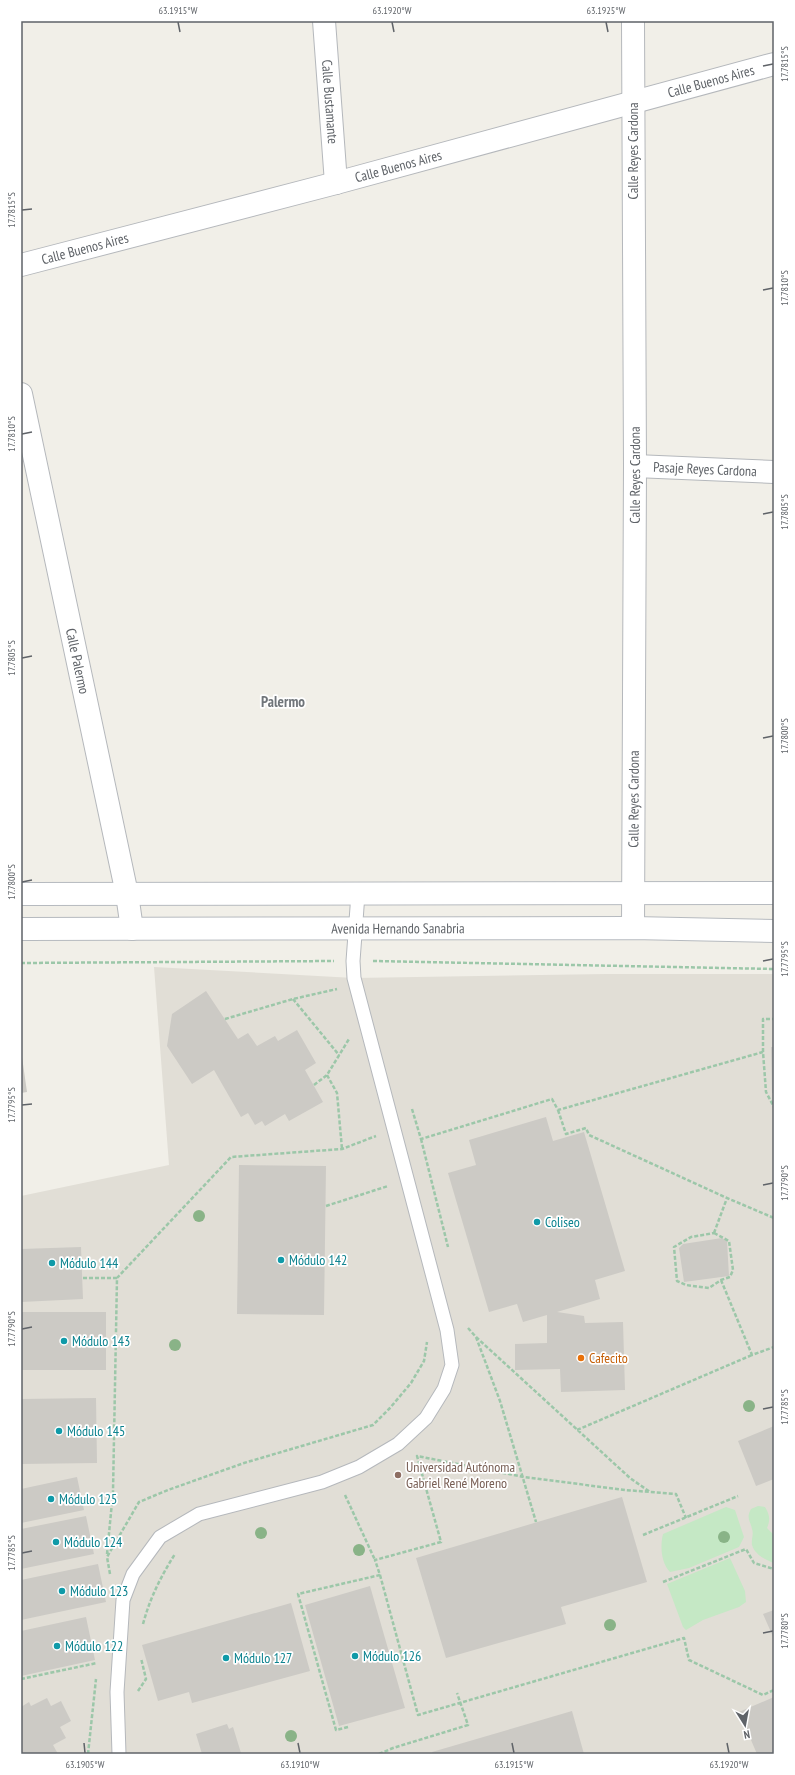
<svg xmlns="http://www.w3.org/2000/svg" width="795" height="1775" viewBox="0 0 795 1775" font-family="'PT Sans Narrow',sans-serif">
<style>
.education{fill:#e1ded6}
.green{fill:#c5e8c5}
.building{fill:#cccac5}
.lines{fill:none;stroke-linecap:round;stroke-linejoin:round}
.lane-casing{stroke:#b5b8bc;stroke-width:15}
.street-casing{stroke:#b5b8bc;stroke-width:24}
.secondary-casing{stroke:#b6babf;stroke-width:24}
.path{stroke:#9cc7a9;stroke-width:2.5;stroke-dasharray:4 2;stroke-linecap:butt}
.lane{stroke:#fff;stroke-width:13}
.street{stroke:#fff;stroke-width:22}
.secondary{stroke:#fff;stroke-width:22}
.tree{fill:#89b387}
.ticks{fill:none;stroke:#5f6368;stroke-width:1.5}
.culture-dot{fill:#0f9aa8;stroke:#fff;stroke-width:1.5}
.food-dot{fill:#e8710a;stroke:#fff;stroke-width:1.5}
.education-dot{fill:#8d6e63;stroke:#fff;stroke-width:1.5}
.labels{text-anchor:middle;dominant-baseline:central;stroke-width:3.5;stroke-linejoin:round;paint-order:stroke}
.street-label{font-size:14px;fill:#5f6368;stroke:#fff}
.culture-label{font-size:14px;fill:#0d838f;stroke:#fff;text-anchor:start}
.food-label{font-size:14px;fill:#c56008;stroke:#fff;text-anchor:start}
.education-label{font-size:14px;fill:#785e54;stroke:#fff;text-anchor:start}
.neighbourhood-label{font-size:15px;font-weight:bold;fill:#70757a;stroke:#fff}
.neatline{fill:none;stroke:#5f6368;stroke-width:1.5}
.ticks-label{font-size:10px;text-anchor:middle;fill:#5f6368}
</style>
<rect width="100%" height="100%" fill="#f1efe8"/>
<path class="education" d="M 154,967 L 354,978 L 606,974 L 774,974 L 774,1754 L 21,1754 L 21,1196 L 169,1165 Z"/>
<path class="green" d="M 758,1506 L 765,1507 C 769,1514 771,1519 767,1528 L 774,1535 L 774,1563 C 766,1560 755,1555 752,1545 C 751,1540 754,1534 752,1529 C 750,1520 746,1518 751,1509 Z
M 726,1507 L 735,1510 L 744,1537 L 739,1547 L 689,1568 L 670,1572 C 661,1563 660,1546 663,1534 Z
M 730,1558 L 745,1591 L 746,1602 L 739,1607 L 703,1620 L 686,1630 L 683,1627 L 667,1584 Z"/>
<path class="building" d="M 206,991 L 238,1039 L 248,1033 L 257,1046 L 275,1036 L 278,1041 L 297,1030 L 316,1063 L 305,1070 L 323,1102 L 289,1121 L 285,1114 L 265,1126 L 262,1121 L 255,1125 L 248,1113 L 241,1117 L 214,1070 L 192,1084 L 167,1046 L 172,1014 Z
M 771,1047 L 774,1047 L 774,1093 L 772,1093 Z
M 21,1050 L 27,1092 L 21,1093 Z
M 546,1117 L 553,1141 L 584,1132 L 625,1271 L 595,1280 L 600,1299 L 557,1312 L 584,1316 L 585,1323 L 623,1322 L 625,1390 L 561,1392 L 560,1369 L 515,1370 L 515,1344 L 547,1343 L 547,1315 L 523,1322 L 517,1304 L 489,1312 L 448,1173 L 476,1165 L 469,1140 Z
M 239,1165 L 326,1166 L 324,1315 L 237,1314 Z
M 722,1238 L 727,1241 L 729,1276 L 684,1282 L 679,1248 L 683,1244 Z
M 81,1247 L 83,1299 L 21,1302 L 21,1249 Z
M 21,1312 L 106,1312 L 106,1370 L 21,1370 Z
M 96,1398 L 97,1463 L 21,1464 L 21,1399 Z
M 774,1426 L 774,1479 L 756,1486 L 738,1441 Z
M 77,1477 L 84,1510 L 21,1523 L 21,1489 Z
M 622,1497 L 647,1582 L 561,1607 L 566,1624 L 446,1658 L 416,1558 Z
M 86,1516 L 94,1554 L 21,1569 L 21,1529 Z
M 98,1564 L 106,1602 L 21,1620 L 21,1580 Z
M 370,1586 L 405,1708 L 339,1726 L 305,1605 Z
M 291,1603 L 310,1671 L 192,1703 L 189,1692 L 158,1701 L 142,1645 Z
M 774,1610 L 774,1639 L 763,1614 Z
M 86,1617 L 95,1660 L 21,1676 L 21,1631 Z
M 774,1697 L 774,1754 L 757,1754 L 739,1712 Z
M 47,1698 L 51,1706 L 61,1701 L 71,1721 L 60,1727 L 66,1738 L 53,1745 L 58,1754 L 21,1754 L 21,1707 L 29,1702 L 31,1706 Z
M 572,1711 L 584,1754 L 433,1754 L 432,1752 Z
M 227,1724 L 229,1729 L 233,1727 L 241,1753 L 202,1754 L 196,1734 Z"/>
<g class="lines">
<defs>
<path id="lane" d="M 119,1754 L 117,1692 L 123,1600 L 133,1574 L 160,1537 L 199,1514 L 322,1482 L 359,1467 L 398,1444 L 426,1418 L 444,1389 L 452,1365 L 447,1330 L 354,978 L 353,961 L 358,894"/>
<g id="street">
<path id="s1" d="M 324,21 L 336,183"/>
<path id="s2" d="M 21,265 L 336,183 L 774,64"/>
<path id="s3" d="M 21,394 L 127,894 L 132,929"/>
<path id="s4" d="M 635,466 L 774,472"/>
<path id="s5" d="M 633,928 L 635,466 L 633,21"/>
</g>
<g id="secondary">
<path d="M 21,894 L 774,893"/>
<path id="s6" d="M 21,929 L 633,928 L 774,931"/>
</g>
</defs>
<use href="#lane" class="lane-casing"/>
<use href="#street" class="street-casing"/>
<use href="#secondary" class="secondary-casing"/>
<path class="path" d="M 373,961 L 774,969
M 21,963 L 334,961
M 293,999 L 339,1055
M 225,1019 L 293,999 L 337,989
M 763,1052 L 763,1019 L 774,1019
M 327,1075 L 337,1093 L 342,1149
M 314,1085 L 327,1075 L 349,1039
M 412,1109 L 421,1139 L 552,1099 L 558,1110 L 763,1052 L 766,1092 L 774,1107
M 558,1110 L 566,1134 L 586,1128 L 589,1135 L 727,1198
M 421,1139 L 448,1247
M 326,1206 L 388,1186
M 714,1233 L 729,1241 L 733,1270 L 730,1277 L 721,1280 L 709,1288 L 686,1285 L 677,1281 L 674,1247 L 691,1237 Z
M 714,1233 L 727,1198 L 774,1218
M 83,1278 L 117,1278
M 721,1280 L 752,1355 L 774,1347
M 468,1328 L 476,1337 L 500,1401 L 536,1522
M 476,1337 L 630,1478 L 650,1492
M 577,1430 L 752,1355
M 345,1495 L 375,1560
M 643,1535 L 738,1496
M 107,1554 L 113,1492 L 117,1278 L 231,1157 L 342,1149 L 376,1136
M 110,1574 L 107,1557 L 139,1502 L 168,1490 L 244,1463 L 373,1425 L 390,1408 L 411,1383 L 424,1361 L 427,1342
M 380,1575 L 418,1715 L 684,1638 L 689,1660 L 763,1695 L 774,1690
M 663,1582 L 746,1549 L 754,1563 L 774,1569
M 143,1624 C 150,1598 161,1576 175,1554
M 21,1679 L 97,1663
M 138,1691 L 146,1679 L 141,1658
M 348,1727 L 336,1730 L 298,1594 L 380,1575 L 375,1560 L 441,1542 L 417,1456 L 524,1477 L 625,1490 L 676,1494 L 686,1518
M 88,1754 L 96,1679
M 379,1754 L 393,1748 L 468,1725 L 457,1693"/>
<use href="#lane" class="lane"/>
<use href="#street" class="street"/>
<use href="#secondary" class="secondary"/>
</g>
<g class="tree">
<circle cx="199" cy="1216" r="6"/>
<circle cx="175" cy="1345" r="6"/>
<circle cx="749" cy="1406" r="6"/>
<circle cx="261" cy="1533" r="6"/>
<circle cx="724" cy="1537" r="6"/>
<circle cx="359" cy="1550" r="6"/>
<circle cx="610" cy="1625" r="6"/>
<circle cx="291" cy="1736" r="6"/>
</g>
<path class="ticks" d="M 178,22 L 180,32M 392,22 L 394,32M 606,22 L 608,32M 763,66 L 773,64M 22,210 L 32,209M 763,290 L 773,288M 22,434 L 32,432M 763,514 L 773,512M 22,658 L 32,656M 763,738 L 773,736M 22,882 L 32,880M 763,961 L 773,959M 22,1105 L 32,1104M 763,1185 L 773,1183M 22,1329 L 32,1327M 763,1409 L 773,1407M 22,1553 L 32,1551M 763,1633 L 773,1631M 84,1743 L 85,1753M 298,1743 L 300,1753M 512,1743 L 514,1753M 727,1743 L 729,1753"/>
<g class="culture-dot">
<circle cx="537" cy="1222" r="4"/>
<circle cx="281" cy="1260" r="4"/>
<circle cx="52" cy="1263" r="4"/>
<circle cx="64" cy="1341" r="4"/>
<circle cx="59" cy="1431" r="4"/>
<circle cx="51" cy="1499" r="4"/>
<circle cx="56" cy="1542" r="4"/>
<circle cx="62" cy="1591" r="4"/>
<circle cx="57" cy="1646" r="4"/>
<circle cx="355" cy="1656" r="4"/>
<circle cx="226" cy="1658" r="4"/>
</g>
<circle class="food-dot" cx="581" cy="1358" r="4"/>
<circle class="education-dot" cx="398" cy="1475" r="4"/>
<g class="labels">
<g class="street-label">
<text stroke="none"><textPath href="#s2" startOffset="714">Calle Buenos Aires</textPath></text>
<text stroke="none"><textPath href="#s1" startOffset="81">Calle Bustamante</textPath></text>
<text transform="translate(633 151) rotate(-90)">Calle Reyes Cardona</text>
<text stroke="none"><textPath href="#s2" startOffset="390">Calle Buenos Aires</textPath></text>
<text stroke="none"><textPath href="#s2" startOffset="66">Calle Buenos Aires</textPath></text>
<text stroke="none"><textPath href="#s4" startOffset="70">Pasaje Reyes Cardona</textPath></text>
<text stroke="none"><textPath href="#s5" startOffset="453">Calle Reyes Cardona</textPath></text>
<text stroke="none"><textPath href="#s3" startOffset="273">Calle Palermo</textPath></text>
<text stroke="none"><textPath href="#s5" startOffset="129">Calle Reyes Cardona</textPath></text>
<text stroke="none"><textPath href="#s6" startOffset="377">Avenida Hernando Sanabria</textPath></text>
</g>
<g class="culture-label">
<text x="545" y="1222">Coliseo</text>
<text x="289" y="1260">Módulo 142</text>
<text x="60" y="1263">Módulo 144</text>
<text x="72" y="1341">Módulo 143</text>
<text x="67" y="1431">Módulo 145</text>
<text x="59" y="1499">Módulo 125</text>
<text x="64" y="1542">Módulo 124</text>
<text x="70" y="1591">Módulo 123</text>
<text x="65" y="1646">Módulo 122</text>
<text x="363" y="1656">Módulo 126</text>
<text x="234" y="1658">Módulo 127</text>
</g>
<g class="food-label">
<text x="589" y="1358">Cafecito</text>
</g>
<g class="education-label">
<text x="406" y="1467">Universidad Autónoma<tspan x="406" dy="16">Gabriel René Moreno</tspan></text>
</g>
<g class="neighbourhood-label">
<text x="283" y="701">Palermo</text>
</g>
</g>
<rect width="795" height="1775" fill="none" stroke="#ffffff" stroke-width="44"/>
<g transform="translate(745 1725) rotate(169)" stroke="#ffffff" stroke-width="3" paint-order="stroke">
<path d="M0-3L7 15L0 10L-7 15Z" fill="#5f6368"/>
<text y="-6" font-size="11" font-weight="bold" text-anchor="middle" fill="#5f6368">N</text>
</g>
<rect x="22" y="22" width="751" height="1731" class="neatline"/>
<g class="ticks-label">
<text x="178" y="14">63.1915°W</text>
<text x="392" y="14">63.1920°W</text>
<text x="606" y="14">63.1925°W</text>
<text transform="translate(784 64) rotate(-90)" y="4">17.7815°S</text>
<text transform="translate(11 210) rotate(-90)" y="4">17.7815°S</text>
<text transform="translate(784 288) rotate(-90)" y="4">17.7810°S</text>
<text transform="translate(11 434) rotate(-90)" y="4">17.7810°S</text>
<text transform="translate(784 512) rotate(-90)" y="4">17.7805°S</text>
<text transform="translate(11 658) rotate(-90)" y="4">17.7805°S</text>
<text transform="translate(784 736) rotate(-90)" y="4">17.7800°S</text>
<text transform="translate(11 882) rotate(-90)" y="4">17.7800°S</text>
<text transform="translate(784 959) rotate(-90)" y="4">17.7795°S</text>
<text transform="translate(11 1105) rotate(-90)" y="4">17.7795°S</text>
<text transform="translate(784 1183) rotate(-90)" y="4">17.7790°S</text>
<text transform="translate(11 1329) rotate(-90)" y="4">17.7790°S</text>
<text transform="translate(784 1407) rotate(-90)" y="4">17.7785°S</text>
<text transform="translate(11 1553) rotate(-90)" y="4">17.7785°S</text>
<text transform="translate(784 1631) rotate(-90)" y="4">17.7780°S</text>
<text x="85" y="1768">63.1905°W</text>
<text x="300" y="1768">63.1910°W</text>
<text x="514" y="1768">63.1915°W</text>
<text x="729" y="1768">63.1920°W</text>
</g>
</svg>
